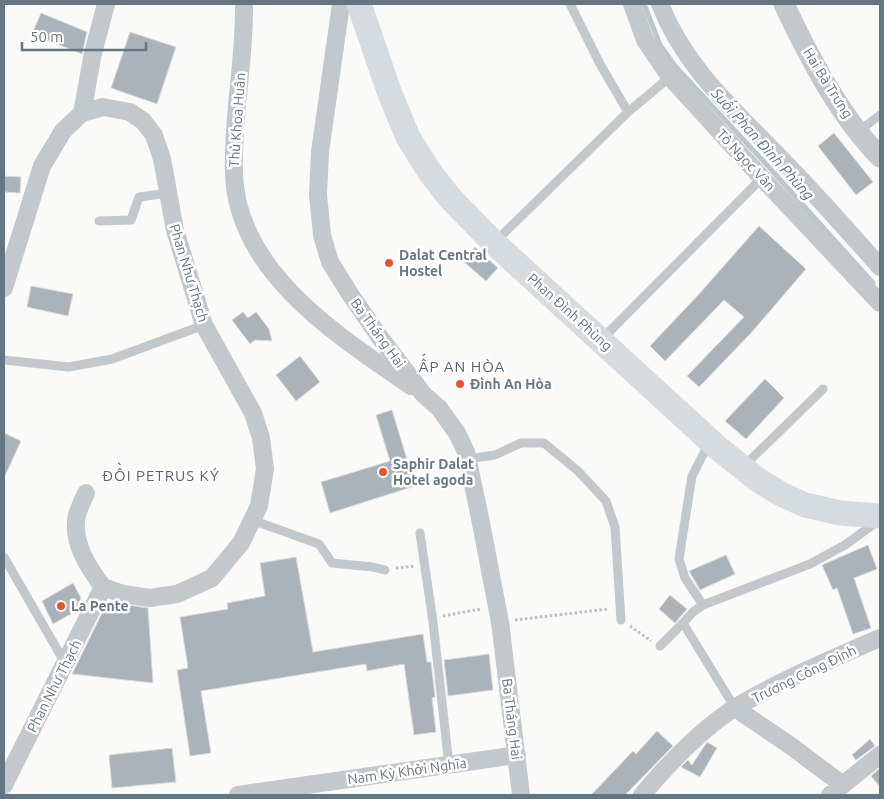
<svg xmlns="http://www.w3.org/2000/svg" width="884" height="799" viewBox="0 0 884 799" font-family="Ubuntu,sans-serif">
<style>
.lines{fill:none;stroke-linecap:round;stroke-linejoin:round}
.stream{stroke:#bbc7cb;stroke-width:5}
.building{fill:#aab3b9;stroke:#dcdcda}
.path{stroke:#bbbfc2;stroke-width:3;stroke-dasharray:2.5 2.5;stroke-linecap:butt}
.service{stroke:#c3c8cc;stroke-width:9}
.minor{stroke:#c3c8cc;stroke-width:18}
.tertiary{stroke:#c3c8cc;stroke-width:21}
.secondary{stroke:#d6dbdf;stroke-width:25}
.poi-dot{fill:#e4572e;stroke:#fff;stroke-width:2}
.labels{text-anchor:middle;dominant-baseline:central;stroke-width:5;stroke-linejoin:round;paint-order:stroke}
.street-label{font-size:14px;fill:#657683;stroke:#fff}
.poi-label{font-size:14px;font-weight:bold;fill:#657683;stroke:#fff;text-anchor:start}
.water-label{font-size:15px;font-style:italic;fill:#60757c;stroke:#fff}
.neighbourhood-label{font-size:15px;letter-spacing:1px;fill:#57646e;stroke:#fff}
</style>
<rect width="100%" height="100%" fill="#fafaf8"/>
<g class="lines">
<path class="stream" d="M 644,4 L 660,45 L 675,66 L 766,164 L 873,283"/>
</g>
<path class="building" d="M 41,13 L 87,32 L 82,54 L 32,34 Z
M 130,32 L 176,47 L 157,104 L 111,88 Z
M 834,133 L 873,182 L 856,195 L 818,146 Z
M 4,176 L 21,177 L 20,193 L 4,192 Z
M 759,226 L 806,269 L 751,333 L 699,387 L 687,376 L 744,317 L 724,300 L 665,361 L 650,346 L 700,293 Z
M 475,247 L 498,268 L 486,281 L 463,261 Z
M 31,286 L 73,294 L 68,316 L 27,307 Z
M 243,312 L 248,318 L 256,312 L 269,329 L 272,341 L 255,340 L 250,344 L 232,320 Z
M 300,356 L 320,382 L 296,401 L 276,375 Z
M 765,379 L 784,398 L 746,439 L 725,421 Z
M 392,410 L 415,486 L 330,513 L 321,482 L 390,461 L 376,415 Z
M 4,433 L 21,441 L 4,478 Z
M 868,545 L 877,569 L 854,578 L 871,628 L 853,634 L 837,588 L 833,590 L 822,565 Z
M 726,555 L 735,574 L 700,590 L 689,571 Z
M 296,557 L 313,652 L 423,634 L 427,662 L 431,662 L 435,697 L 432,698 L 436,732 L 414,735 L 404,664 L 367,671 L 366,664 L 201,691 L 211,753 L 190,756 L 177,670 L 188,668 L 180,617 L 228,609 L 227,603 L 265,596 L 260,563 Z
M 73,583 L 81,598 L 76,611 L 53,624 L 42,601 Z
M 670,595 L 687,609 L 675,623 L 659,609 Z
M 116,603 L 148,608 L 153,683 L 72,674 L 105,607 Z
M 489,654 L 493,690 L 448,696 L 444,660 Z
M 657,731 L 673,746 L 625,795 L 591,795 L 633,751 L 636,754 Z
M 870,739 L 875,746 L 856,760 L 852,755 Z
M 707,742 L 717,748 L 700,777 L 681,767 L 688,760 L 692,765 Z
M 172,748 L 176,782 L 112,788 L 109,755 Z
M 880,768 L 880,787 L 871,776 Z"/>
<g class="lines">
<path class="path" d="M 396,568 L 415,566
M 443,616 L 481,609
M 515,620 L 608,609
M 630,626 L 651,641"/>
<path class="service" d="M 570,4 L 600,64 L 628,112
M 859,131 L 880,115
M 99,221 L 131,220 L 139,197 L 168,193
M 496,241 L 628,112 L 670,77
M 601,340 L 762,178
M 4,360 L 69,367 L 112,359 L 204,325
M 467,459 L 495,455 L 521,443 L 544,443 L 578,471 L 606,501 L 615,527 L 621,620
M 744,466 L 823,389
M 252,520 L 319,544 L 332,563 L 373,567 L 385,570
M 420,533 L 433,622 L 449,765
M 4,557 L 65,663
M 703,605 L 685,578 L 679,559 L 692,476 L 709,443
M 660,646 L 683,623
M 735,708 L 683,623 L 693,612 L 703,605 L 810,564 L 845,545 L 878,521"/>
<path class="minor" d="M 244,4 C 245,60 232,117 234,174 C 237,272 338,336 411,386
M 341,4 L 320,152 L 318,195 L 322,235 L 330,262 L 350,294 L 381,339 L 424,395 L 439,408 L 457,433 L 466,452 L 479,513 L 500,622 L 521,795
M 632,4 L 645,40 L 670,77 L 762,178 L 880,303
M 660,4 C 686,71 740,115 788,166 C 820,199 850,233 880,267
M 82,113 L 93,53 L 106,4
M 4,288 L 42,166 L 63,131 L 82,113 L 103,107 L 130,112 L 143,121 L 154,135 L 162,159 L 175,230 L 204,325 L 253,413 L 261,438 L 265,469 L 259,506 L 241,543 L 212,578 L 177,594 L 150,598 L 123,594 L 103,587 L 4,785
M 86,493 C 83,500 79,508 77,515 C 71,541 88,567 103,587
M 735,708 L 791,746 L 843,785
M 238,795 L 517,755
M 642,795 C 669,763 700,730 736,707 C 782,680 831,659 880,638
M 830,795 L 880,755"/>
<path class="tertiary" d="M 784,4 C 809,57 839,115 880,157"/>
<path class="secondary" d="M 359,4 L 390,94 L 408,137 L 429,171 L 450,198 L 494,243 L 718,448 L 758,480 L 781,494 L 805,505 L 840,513 L 880,516"/>
</g>
<g class="poi-dot">
<circle cx="389" cy="263" r="5"/>
<circle cx="460" cy="384" r="5"/>
<circle cx="383" cy="472" r="5"/>
<circle cx="61" cy="606" r="5"/>
</g>
<g class="labels">
<g class="street-label">
<text transform="translate(828 83) rotate(58)">Hai Bà Trưng</text>
<text transform="translate(237 120) rotate(-86)">Thủ Khoa Huân</text>
<text transform="translate(746 160) rotate(47)">Tô Ngọc Vân</text>
<text transform="translate(189 273) rotate(73)">Phan Như Thạch</text>
<text transform="translate(570 312) rotate(42)">Phan Đình Phùng</text>
<text transform="translate(378 333) rotate(54)">Ba Tháng Hai</text>
<text transform="translate(804 674) rotate(-26)">Trương Công Định</text>
<text transform="translate(54 686) rotate(-63)">Phan Như Thạch</text>
<text transform="translate(512 719) rotate(83)">Ba Tháng Hai</text>
<text transform="translate(407 771) rotate(-8)">Nam Kỳ Khởi Nghĩa</text>
</g>
<g class="poi-label">
<text x="399" y="255">Dalat Central<tspan x="399" dy="16">Hostel</tspan></text>
<text x="470" y="384">Đình An Hòa</text>
<text x="393" y="464">Saphir Dalat<tspan x="393" dy="16">Hotel agoda</tspan></text>
<text x="71" y="606">La Pente</text>
</g>
<g class="water-label">
<text transform="translate(763 144) rotate(48)">Suối Phan Đình Phùng</text>
</g>
<g class="neighbourhood-label">
<text x="462" y="366">ẤP AN HÒA</text>
<text x="161" y="475">ĐỒI PETRUS KÝ</text>
</g>
</g>
<rect width="884" height="799" fill="none" stroke="#657683" stroke-width="10"/>
<path d="M22 42v8h124v-8" fill="none" stroke="#657683" stroke-width="2.5"/>
<text x="30" y="42" font-size="15" fill="#657683" stroke="#ffffff" stroke-width="4" paint-order="stroke">50 m</text>
</svg>
